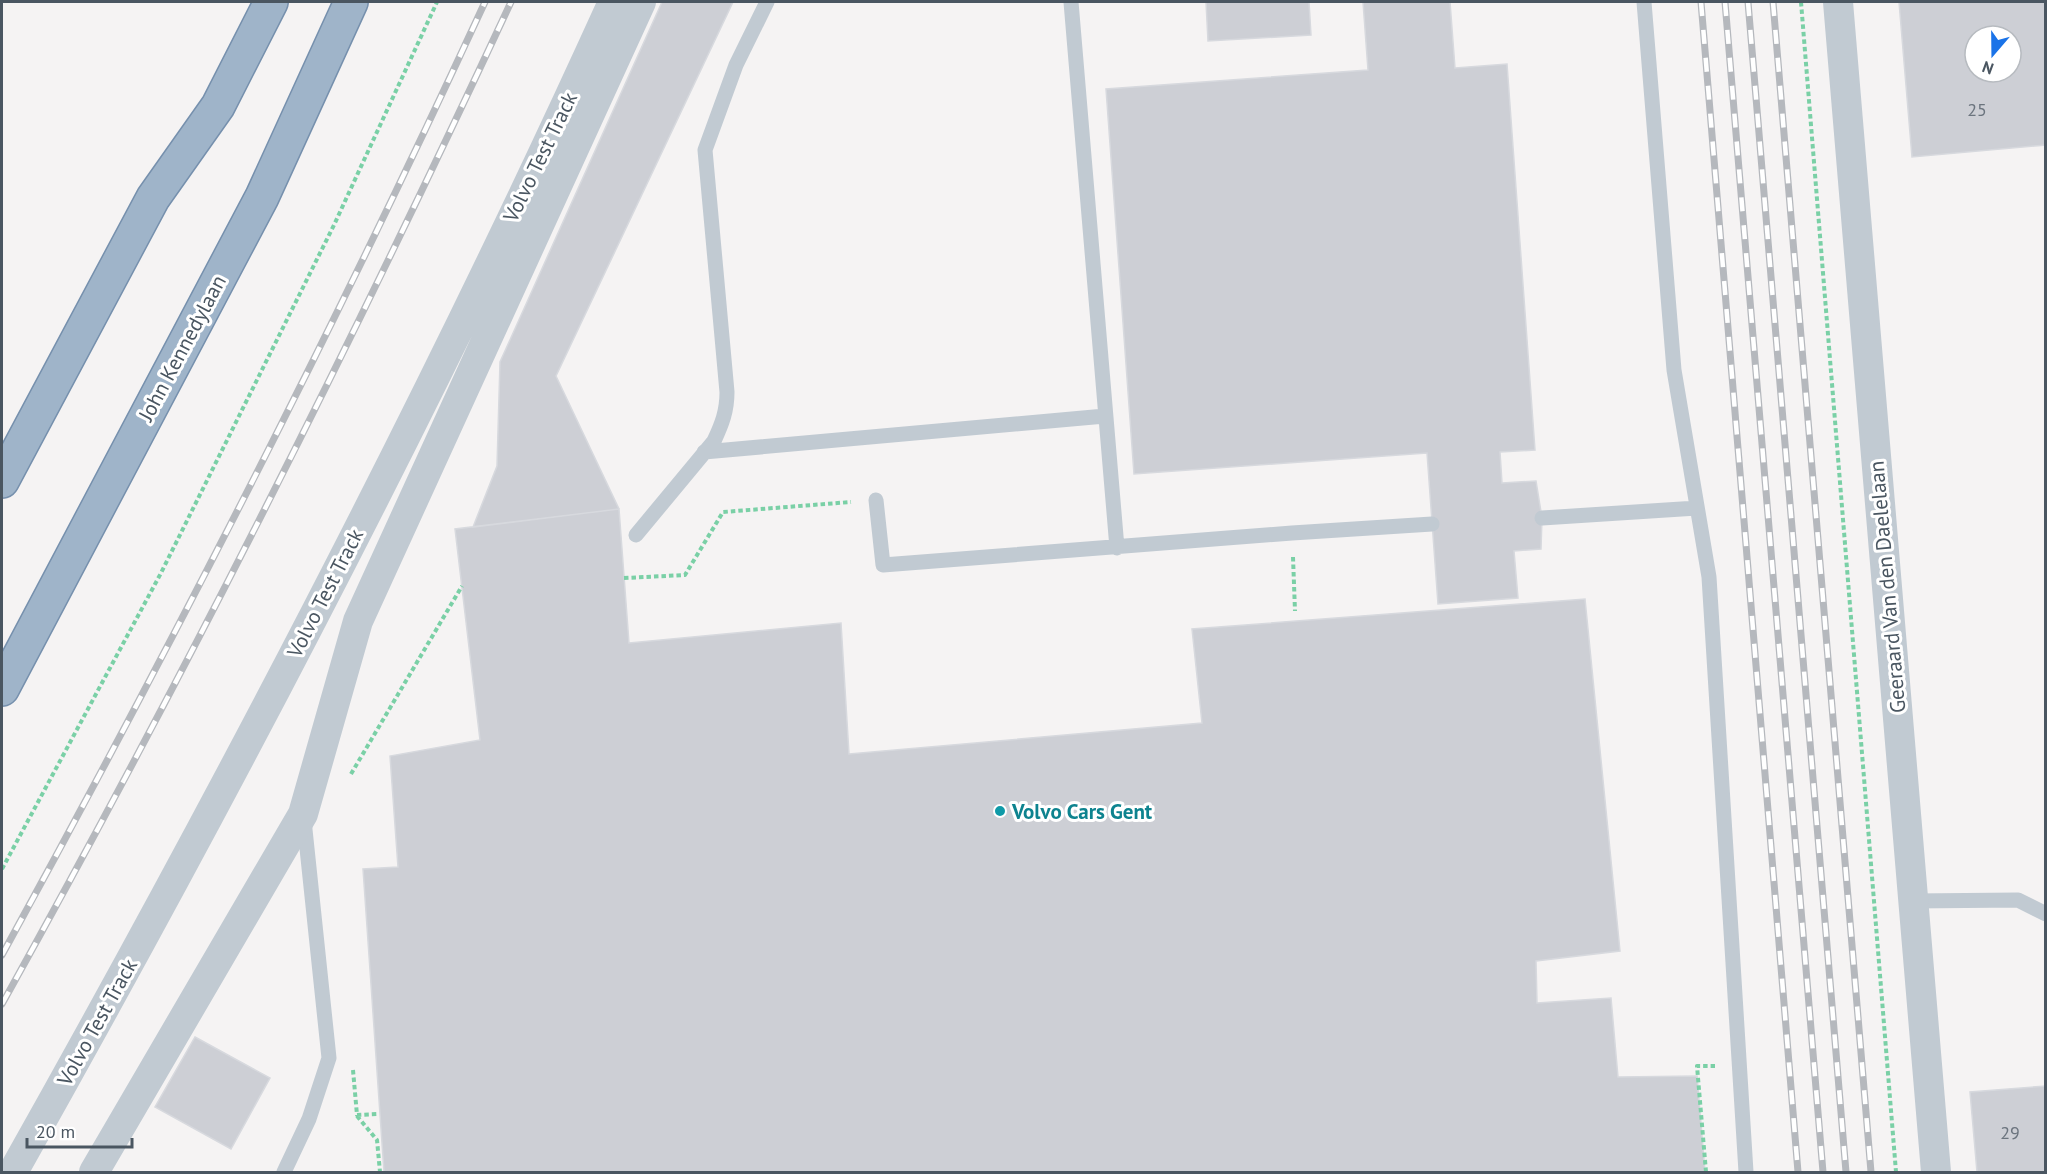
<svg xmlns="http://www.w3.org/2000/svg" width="2047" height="1174" viewBox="0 0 2047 1174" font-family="'PT Sans',sans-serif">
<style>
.building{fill:#cdcfd5;stroke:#d7d9de;stroke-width:1.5;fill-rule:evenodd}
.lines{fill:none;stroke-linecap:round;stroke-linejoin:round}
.trunk-casing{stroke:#7690ad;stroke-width:36}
.path{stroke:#7ad0a6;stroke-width:4;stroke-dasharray:4.5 3;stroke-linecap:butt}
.service{stroke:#c1cad2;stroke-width:15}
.minor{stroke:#c1cad2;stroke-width:30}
.trunk{stroke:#9fb4c9;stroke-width:33}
.rail-casing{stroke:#b5b8bd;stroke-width:7}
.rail{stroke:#fff;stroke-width:4.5;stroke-dasharray:14;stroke-linecap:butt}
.culture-dot{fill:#0f9aa8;stroke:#fff;stroke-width:2}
.labels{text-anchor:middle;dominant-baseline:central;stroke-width:6;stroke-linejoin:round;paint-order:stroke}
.number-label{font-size:18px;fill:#6b747e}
.street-label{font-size:21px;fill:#4a5661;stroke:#fff}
.culture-label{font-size:21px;font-weight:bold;fill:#0d838f;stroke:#fff;text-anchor:start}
</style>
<rect width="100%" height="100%" fill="#f5f3f3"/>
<path class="building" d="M 662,2 L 733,2 L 556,376 L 619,509 L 473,527 L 497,466 L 500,362 Z
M 1206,2 L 1309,2 L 1311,35 L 1208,41 Z
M 1363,2 L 1450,2 L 1455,68 L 1507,64 L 1535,450 L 1500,452 L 1502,483 L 1536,481 L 1542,518 L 1541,549 L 1514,551 L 1518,598 L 1438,604 L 1427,453 L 1134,474 L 1106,89 L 1368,70 Z
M 1899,2 L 2046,2 L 2046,145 L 1912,157 ZM 1975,36 L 2011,36 L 2011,72 L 1975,72 Z
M 619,509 L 629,643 L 841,623 L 849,754 L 1202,723 L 1192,629 L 1585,599 L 1620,951 L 1536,961 L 1537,1003 L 1611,998 L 1618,1077 L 1697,1076 L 1705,1172 L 384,1172 L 363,869 L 398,867 L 390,756 L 480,740 L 455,529 Z
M 195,1037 L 270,1078 L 231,1149 L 155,1107 Z
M 2046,1086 L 2046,1172 L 1977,1172 L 1970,1092 Z"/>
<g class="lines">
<defs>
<path id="trunk" d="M 2,481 L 153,198 L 218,106 L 271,2
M 2,689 L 262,197 L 351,2"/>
</defs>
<use href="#trunk" class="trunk-casing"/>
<path class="path" d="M 1801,2 L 1896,1172
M 1293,557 L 1295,611
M 624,578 L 685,575 L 723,512 L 851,502
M 351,774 L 462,586
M 2,869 L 161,573 L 334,225 L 437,2
M 353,1070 L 357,1115 L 379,1114
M 357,1116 L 377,1140 L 380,1172
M 1706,1172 L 1697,1066 L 1715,1066"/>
<path class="service" d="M 1071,2 L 1117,548
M 1644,2 L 1674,370 L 1709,577 L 1746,1172
M 704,452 L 1105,416
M 876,500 L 883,565 L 1292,533 L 1432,524
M 1542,518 L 1697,508
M 636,535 L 714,441 C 722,424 727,411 727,392 L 705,150 L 736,65 L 767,2
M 1913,901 L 2018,900 L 2046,914
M 284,1172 L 309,1119 L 329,1058 L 304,820"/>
<path class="minor" d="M 1838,2 L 1936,1172
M 13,1172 C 228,790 432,401 613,2
M 94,1172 L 303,814 L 358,621 L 641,2"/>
<use href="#trunk" class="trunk"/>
<defs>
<path id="rail" d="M 1701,2 L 1798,1172
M 1725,2 L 1823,1172
M 1748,2 L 1846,1172
M 1773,2 L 1871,1172
M 2,955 C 173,643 336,325 485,2
M 2,1004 C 184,677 353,341 511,2"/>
</defs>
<use href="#rail" class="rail-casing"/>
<use href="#rail" class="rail"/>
</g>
<circle class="culture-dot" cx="1000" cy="811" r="6"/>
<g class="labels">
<g class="number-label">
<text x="1977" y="109">25</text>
<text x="2010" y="1132">29</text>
</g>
<g class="street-label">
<text transform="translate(540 157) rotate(-64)">Volvo Test Track</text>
<text transform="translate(182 348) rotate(-62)">John Kennedylaan</text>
<text transform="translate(1887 587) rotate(-95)">Geeraard Van den Daelelaan</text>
<text transform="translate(325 593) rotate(-63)">Volvo Test Track</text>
<text transform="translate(97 1022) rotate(-61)">Volvo Test Track</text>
</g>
<g class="culture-label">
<text x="1012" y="811">Volvo Cars Gent</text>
</g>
</g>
<rect width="2047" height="1174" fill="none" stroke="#4a5661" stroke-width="6"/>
<g transform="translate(1993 54) rotate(200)"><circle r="28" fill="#ffffff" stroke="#b7bbc0" stroke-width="1.5"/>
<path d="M0-4.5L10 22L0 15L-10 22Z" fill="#1a73e8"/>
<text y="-9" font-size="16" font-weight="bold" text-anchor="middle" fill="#4a5661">N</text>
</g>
<path d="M27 1138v9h105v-9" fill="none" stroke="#4a5661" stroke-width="3"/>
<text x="36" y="1138" font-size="18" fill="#4a5661" stroke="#ffffff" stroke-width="4.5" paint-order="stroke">20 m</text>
</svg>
